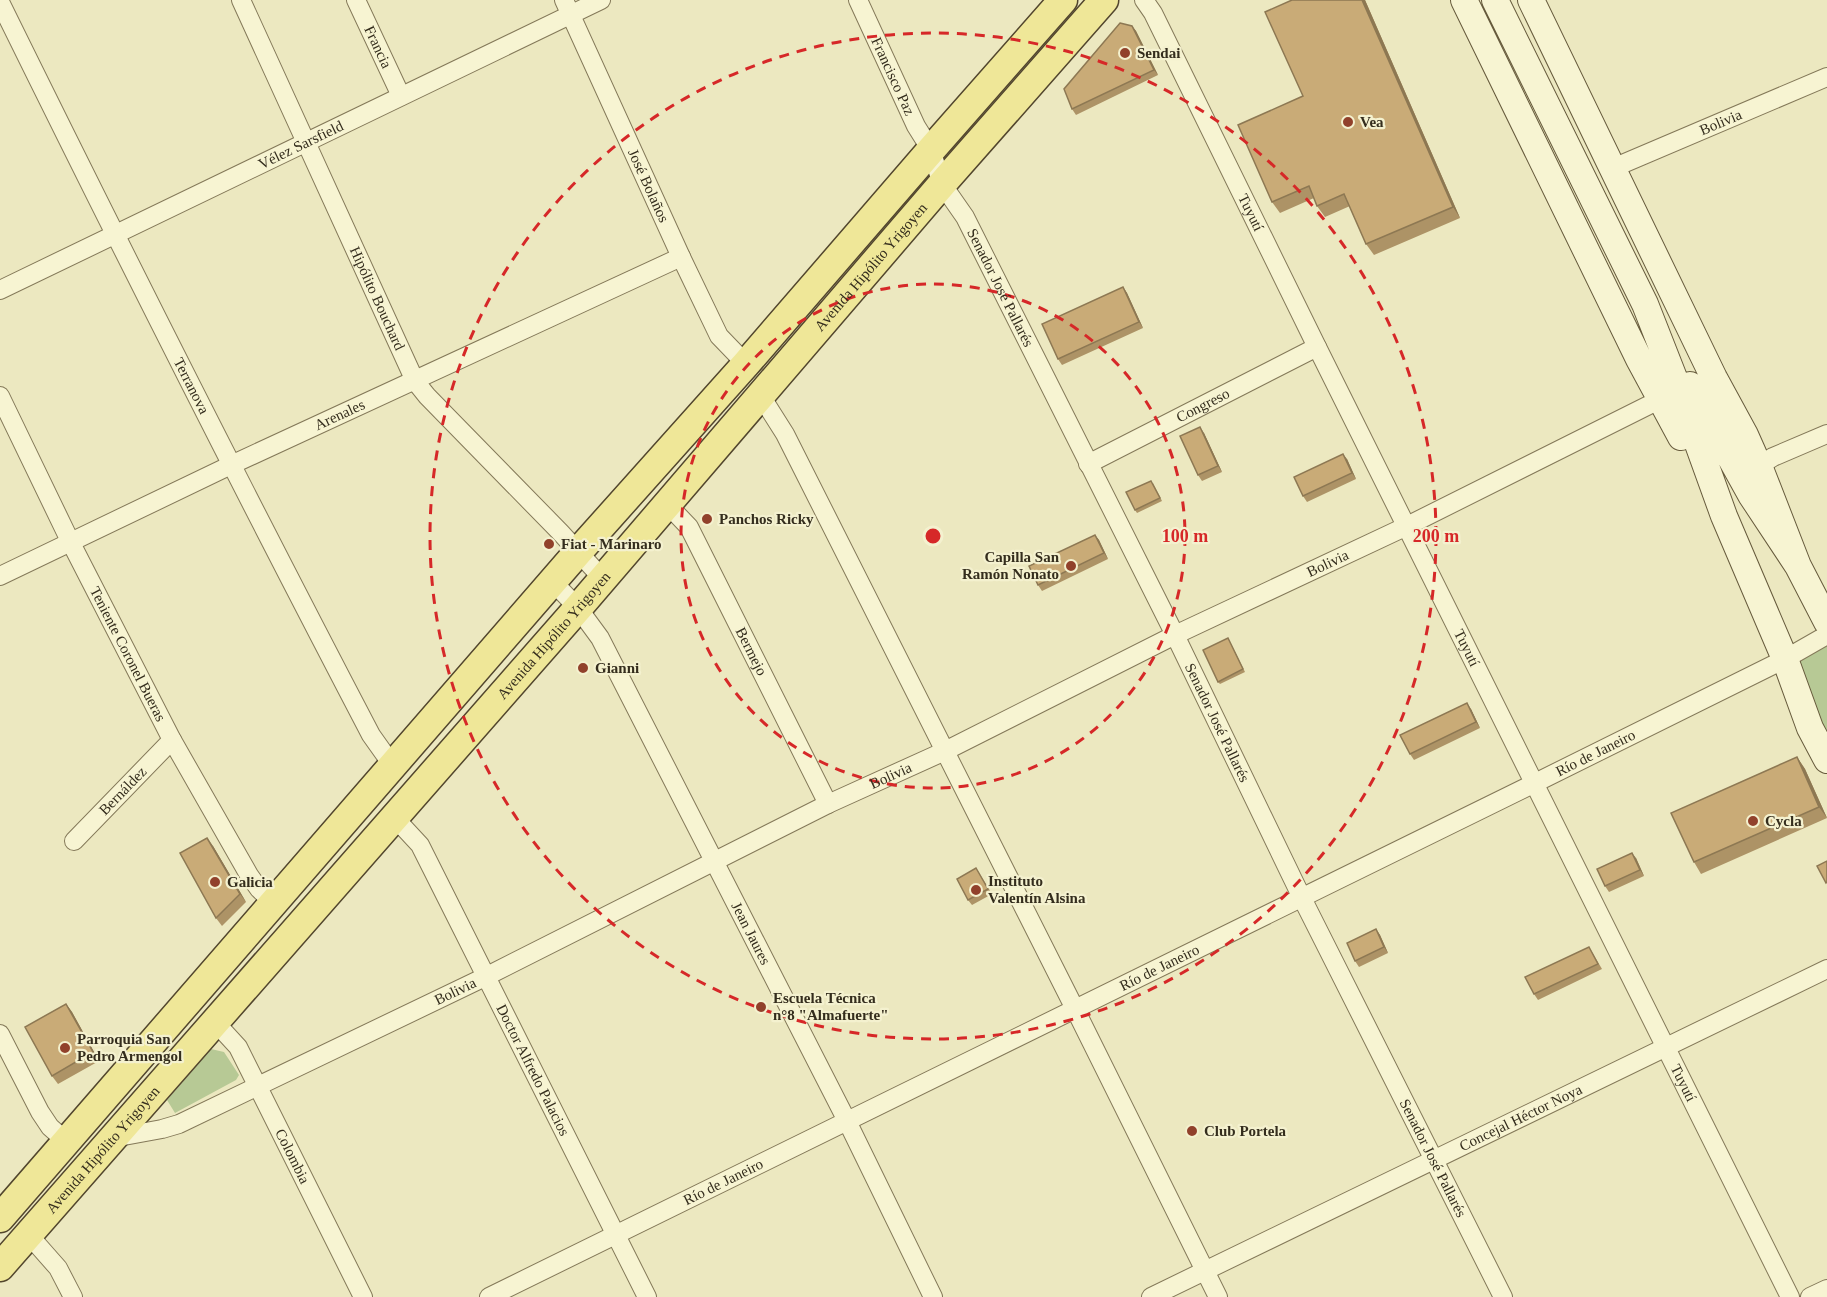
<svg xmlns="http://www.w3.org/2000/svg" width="1827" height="1297" viewBox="0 0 1827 1297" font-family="'Times New Roman',serif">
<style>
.green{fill:#b7c995}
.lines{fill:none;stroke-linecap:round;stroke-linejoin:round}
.street-casing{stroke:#847959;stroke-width:20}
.secondary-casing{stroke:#665a3c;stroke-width:28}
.primary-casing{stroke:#52462d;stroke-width:31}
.street{stroke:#f7f4d2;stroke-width:18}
.secondary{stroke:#f7f4d2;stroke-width:26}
.primary{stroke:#efe798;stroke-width:28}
.wall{fill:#ad9366}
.shaded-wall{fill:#8d7853}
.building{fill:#c9ab77;stroke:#8d7853;stroke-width:1.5}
.ring{fill:none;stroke:#d62828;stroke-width:3;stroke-dasharray:10 8}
.poi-dot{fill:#91412b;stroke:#f4f1cf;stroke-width:2}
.labels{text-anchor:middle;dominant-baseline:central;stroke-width:4.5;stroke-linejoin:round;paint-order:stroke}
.street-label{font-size:15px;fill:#342d1d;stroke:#f4f1cf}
.poi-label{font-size:15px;font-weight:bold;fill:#342d1d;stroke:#f4f1cf;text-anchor:start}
.centre{fill:#d62828;stroke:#f4f1cf;stroke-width:3}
.ring-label{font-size:18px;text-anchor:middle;font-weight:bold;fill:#d62828;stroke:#f4f1cf;stroke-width:4.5;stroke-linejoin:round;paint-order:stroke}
</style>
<rect width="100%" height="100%" fill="#ece8c0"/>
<path class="green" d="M 1827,635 L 1827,760 L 1785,659 Z
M 211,1049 L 224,1052 L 239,1075 L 236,1080 L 175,1113 L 167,1100 Z"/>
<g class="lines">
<defs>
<g id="street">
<path id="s1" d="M 241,0 L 415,381 L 427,396 L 561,533 L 602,578"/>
<path id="s2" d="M 356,0 L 401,96"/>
<path id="s3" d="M 564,0 L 681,257 L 719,336 L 746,364"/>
<path id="s4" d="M 858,0 L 916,126 L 931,150 L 942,184 L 965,217 L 1175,635 L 1302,898 L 1503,1297"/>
<path id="s5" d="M 1144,0 L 1153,13 L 1317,347 L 1790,1297"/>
<path id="s6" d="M 0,2 C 121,248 244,492 371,735 L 393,766"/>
<path id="s7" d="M 1613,168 L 1827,77"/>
<path id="s8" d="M 0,290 L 601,0"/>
<path id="s9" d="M 0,396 L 70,541 L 172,740 L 249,875 L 259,889 L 274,903"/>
<path d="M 761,396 L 785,434 L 1075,1009 L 1218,1297"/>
<path id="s10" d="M 1088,464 L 1317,347"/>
<path d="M 1761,471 L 1765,462 L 1773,457 L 1827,434"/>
<path id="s11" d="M 667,504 L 689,527 L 828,804"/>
<path id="s12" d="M 0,576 L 231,465 L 681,257"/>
<path id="s13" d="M 553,582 L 578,608 L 600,638 L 847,1121 L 933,1297"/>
<path id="s14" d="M 394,817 L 420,845 L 647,1297"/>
<path id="s15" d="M 74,841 L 172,740"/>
<path id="s16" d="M 215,1022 L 238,1047 L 363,1297"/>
<path d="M 0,1034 L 40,1112 L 50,1127 L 67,1142"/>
<path id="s17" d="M 113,1138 L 162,1129 L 179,1124 L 487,976 L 828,804 L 945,751 L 1175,635 L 1407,526 L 1661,399"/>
<path d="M 28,1234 L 58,1268 L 73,1297"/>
<path id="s18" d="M 489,1297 L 1535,783 L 1785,659 L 1827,635"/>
<path id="s19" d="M 1151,1297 L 1827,969"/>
<path d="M 1810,1297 L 1827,1289"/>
</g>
<path id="secondary" d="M 1464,0 L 1639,359 L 1681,437
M 1495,0 L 1645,304 L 1676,383 L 1724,516 L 1785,659 L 1810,728 L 1827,760
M 1531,0 L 1714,378 L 1745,435 L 1761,471 L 1798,566
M 1690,385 L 1751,495 L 1798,566 L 1827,622"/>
<g id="primary">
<path d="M 0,1218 L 578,552 L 746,364 L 931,150 L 1063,0"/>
<path id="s20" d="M 0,1267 L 578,608 L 942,184 L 1104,0"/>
</g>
</defs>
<use href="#street" class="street-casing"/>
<use href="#secondary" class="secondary-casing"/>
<use href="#primary" class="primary-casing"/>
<use href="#street" class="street"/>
<use href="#secondary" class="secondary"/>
<use href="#primary" class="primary"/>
</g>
<path class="wall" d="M 1292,0 L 1365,0 L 1460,218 L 1374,255 L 1366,244 L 1350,206 L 1325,217 L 1317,206 L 1314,198 L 1280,213 L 1272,202 L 1303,96 Z
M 1132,26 L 1136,31 L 1158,75 L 1076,115 L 1072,109 Z
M 1123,287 L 1127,293 L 1143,328 L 1062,365 L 1058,359 Z
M 1204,433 L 1222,472 L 1202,481 L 1198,475 Z
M 1347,459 L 1356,479 L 1307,502 L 1303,496 Z
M 1153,483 L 1162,501 L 1137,513 L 1135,510 Z
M 1095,535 L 1099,540 L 1108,559 L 1042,591 L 1038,585 Z
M 1228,638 L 1245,672 L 1220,684 L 1218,682 Z
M 1471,709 L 1480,728 L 1414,760 L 1410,754 Z
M 1797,757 L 1805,769 L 1827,818 L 1701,874 L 1694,862 Z
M 213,846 L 246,902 L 222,926 L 216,918 Z
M 1636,858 L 1644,876 L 1609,892 L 1605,886 Z
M 976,868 L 992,894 L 972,905 L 968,900 Z
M 1376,929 L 1380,935 L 1388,953 L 1359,967 L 1355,961 Z
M 1589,947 L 1602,969 L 1538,1000 L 1534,994 Z
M 66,1004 L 72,1012 L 99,1061 L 58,1084 L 52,1076 Z"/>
<path class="shaded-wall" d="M 1362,0 L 1365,0 L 1460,218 L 1453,207 Z
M 1132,26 L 1136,31 L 1158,75 L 1154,70 Z
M 1123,287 L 1127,293 L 1143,328 L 1139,322 Z
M 1200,427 L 1204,433 L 1222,472 L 1218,466 Z
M 1343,454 L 1347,459 L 1356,479 L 1352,473 Z
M 1095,535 L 1099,540 L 1108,559 L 1104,553 Z
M 1467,703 L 1471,709 L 1480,728 L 1476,722 Z
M 1797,757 L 1805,769 L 1827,818 L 1819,807 Z
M 207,838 L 213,846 L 246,902 L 240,894 Z
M 1632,853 L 1636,858 L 1644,876 L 1640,870 Z
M 1376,929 L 1380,935 L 1388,953 L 1384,947 Z
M 66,1004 L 72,1012 L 99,1061 L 93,1052 Z"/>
<path class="building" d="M 1292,0 L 1362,0 L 1453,207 L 1366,244 L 1344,194 L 1317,206 L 1309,186 L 1272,202 L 1238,125 L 1303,96 L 1265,12 Z
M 1120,23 L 1132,26 L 1154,70 L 1072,109 L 1064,89 Z
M 1123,287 L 1139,322 L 1058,359 L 1042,324 Z
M 1200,427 L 1218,466 L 1198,475 L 1180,436 Z
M 1343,454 L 1352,473 L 1303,496 L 1294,477 Z
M 1151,481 L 1160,498 L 1135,510 L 1126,492 Z
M 1095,535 L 1104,553 L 1038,585 L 1029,566 Z
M 1228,638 L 1243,669 L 1218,682 L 1203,650 Z
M 1467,703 L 1476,722 L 1410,754 L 1400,735 Z
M 1797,757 L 1819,807 L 1694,862 L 1671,813 Z
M 207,838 L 240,894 L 216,918 L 180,853 Z
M 1632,853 L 1640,870 L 1605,886 L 1597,869 Z
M 1827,861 L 1827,882 L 1826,883 L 1817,866 Z
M 976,868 L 988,889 L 968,900 L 957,879 Z
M 1376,929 L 1384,947 L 1355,961 L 1347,943 Z
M 1589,947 L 1598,964 L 1534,994 L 1525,977 Z
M 66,1004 L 93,1052 L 52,1076 L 25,1027 Z"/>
<g class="ring">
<circle cx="933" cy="536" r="252"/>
<circle cx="933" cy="536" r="503"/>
</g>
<g class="poi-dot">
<circle cx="1125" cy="53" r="6"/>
<circle cx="1348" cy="122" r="6"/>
<circle cx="707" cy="519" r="6"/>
<circle cx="549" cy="544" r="6"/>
<circle cx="1071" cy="566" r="6"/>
<circle cx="583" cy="668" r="6"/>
<circle cx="1753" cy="821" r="6"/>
<circle cx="215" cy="882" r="6"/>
<circle cx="976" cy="890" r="6"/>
<circle cx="761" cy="1007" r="6"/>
<circle cx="65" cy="1048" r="6"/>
<circle cx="1192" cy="1131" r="6"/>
</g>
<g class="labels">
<g class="street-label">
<text stroke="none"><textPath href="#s2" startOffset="52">Francia</textPath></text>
<text stroke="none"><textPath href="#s4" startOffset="84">Francisco Paz</textPath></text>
<text stroke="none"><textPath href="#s7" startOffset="117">Bolivia</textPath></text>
<text stroke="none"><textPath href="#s8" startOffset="334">Vélez Sarsfield</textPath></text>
<text stroke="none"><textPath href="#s3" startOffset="204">José Bolaños</textPath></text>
<text stroke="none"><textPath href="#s5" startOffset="238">Tuyutí</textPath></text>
<text stroke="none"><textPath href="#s20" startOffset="1326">Avenida Hipólito Yrigoyen</textPath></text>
<text stroke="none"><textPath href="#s4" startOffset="322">Senador José Pallarés</textPath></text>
<text stroke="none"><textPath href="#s1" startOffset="328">Hipólito Bouchard</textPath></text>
<text stroke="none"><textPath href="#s6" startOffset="429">Terranova</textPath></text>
<text stroke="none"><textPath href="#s10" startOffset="129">Congreso</textPath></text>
<text stroke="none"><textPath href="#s12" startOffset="376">Arenales</textPath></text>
<text stroke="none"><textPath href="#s17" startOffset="1346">Bolivia</textPath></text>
<text stroke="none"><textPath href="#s20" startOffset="840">Avenida Hipólito Yrigoyen</textPath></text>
<text stroke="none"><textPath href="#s5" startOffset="724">Tuyutí</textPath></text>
<text stroke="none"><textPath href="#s11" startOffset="171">Bermejo</textPath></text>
<text stroke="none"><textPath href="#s9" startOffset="288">Teniente Coronel Bueras</textPath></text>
<text stroke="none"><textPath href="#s4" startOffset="808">Senador José Pallarés</textPath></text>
<text stroke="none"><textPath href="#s18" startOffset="1233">Río de Janeiro</textPath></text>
<text stroke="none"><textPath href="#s17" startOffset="860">Bolivia</textPath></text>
<text stroke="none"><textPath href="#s15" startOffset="70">Bernáldez</textPath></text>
<text stroke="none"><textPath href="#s13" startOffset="405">Jean Jaures</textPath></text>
<text stroke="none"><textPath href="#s18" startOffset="747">Río de Janeiro</textPath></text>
<text stroke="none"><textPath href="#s17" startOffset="374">Bolivia</textPath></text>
<text stroke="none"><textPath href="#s14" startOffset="290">Doctor Alfredo Palacios</textPath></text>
<text stroke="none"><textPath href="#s5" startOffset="1210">Tuyutí</textPath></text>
<text stroke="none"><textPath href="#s19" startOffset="411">Concejal Héctor Noya</textPath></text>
<text stroke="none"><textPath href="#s20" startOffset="156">Avenida Hipólito Yrigoyen</textPath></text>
<text stroke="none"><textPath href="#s16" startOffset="156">Colombia</textPath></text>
<text stroke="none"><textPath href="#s4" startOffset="1294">Senador José Pallarés</textPath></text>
<text stroke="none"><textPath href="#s18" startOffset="261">Río de Janeiro</textPath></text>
</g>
<g class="poi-label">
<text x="1137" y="53">Sendai</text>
<text x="1360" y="122">Vea</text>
<text x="719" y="519">Panchos Ricky</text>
<text x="561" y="544">Fiat - Marinaro</text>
<text x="1059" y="557" text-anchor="end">Capilla San<tspan x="1059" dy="17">Ramón Nonato</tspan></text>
<text x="595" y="668">Gianni</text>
<text x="1765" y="821">Cycla</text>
<text x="988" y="881">Instituto<tspan x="988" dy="17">Valentín Alsina</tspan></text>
<text x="227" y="882">Galicia</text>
<text x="773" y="998">Escuela Técnica<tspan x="773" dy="17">n°8 "Almafuerte"</tspan></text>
<text x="77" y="1039">Parroquia San<tspan x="77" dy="17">Pedro Armengol</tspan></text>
<text x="1204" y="1131">Club Portela</text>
</g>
</g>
<circle cx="933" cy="536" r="9" class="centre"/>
<g class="ring-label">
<text x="1185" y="542">100 m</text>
<text x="1436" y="542">200 m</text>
</g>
</svg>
